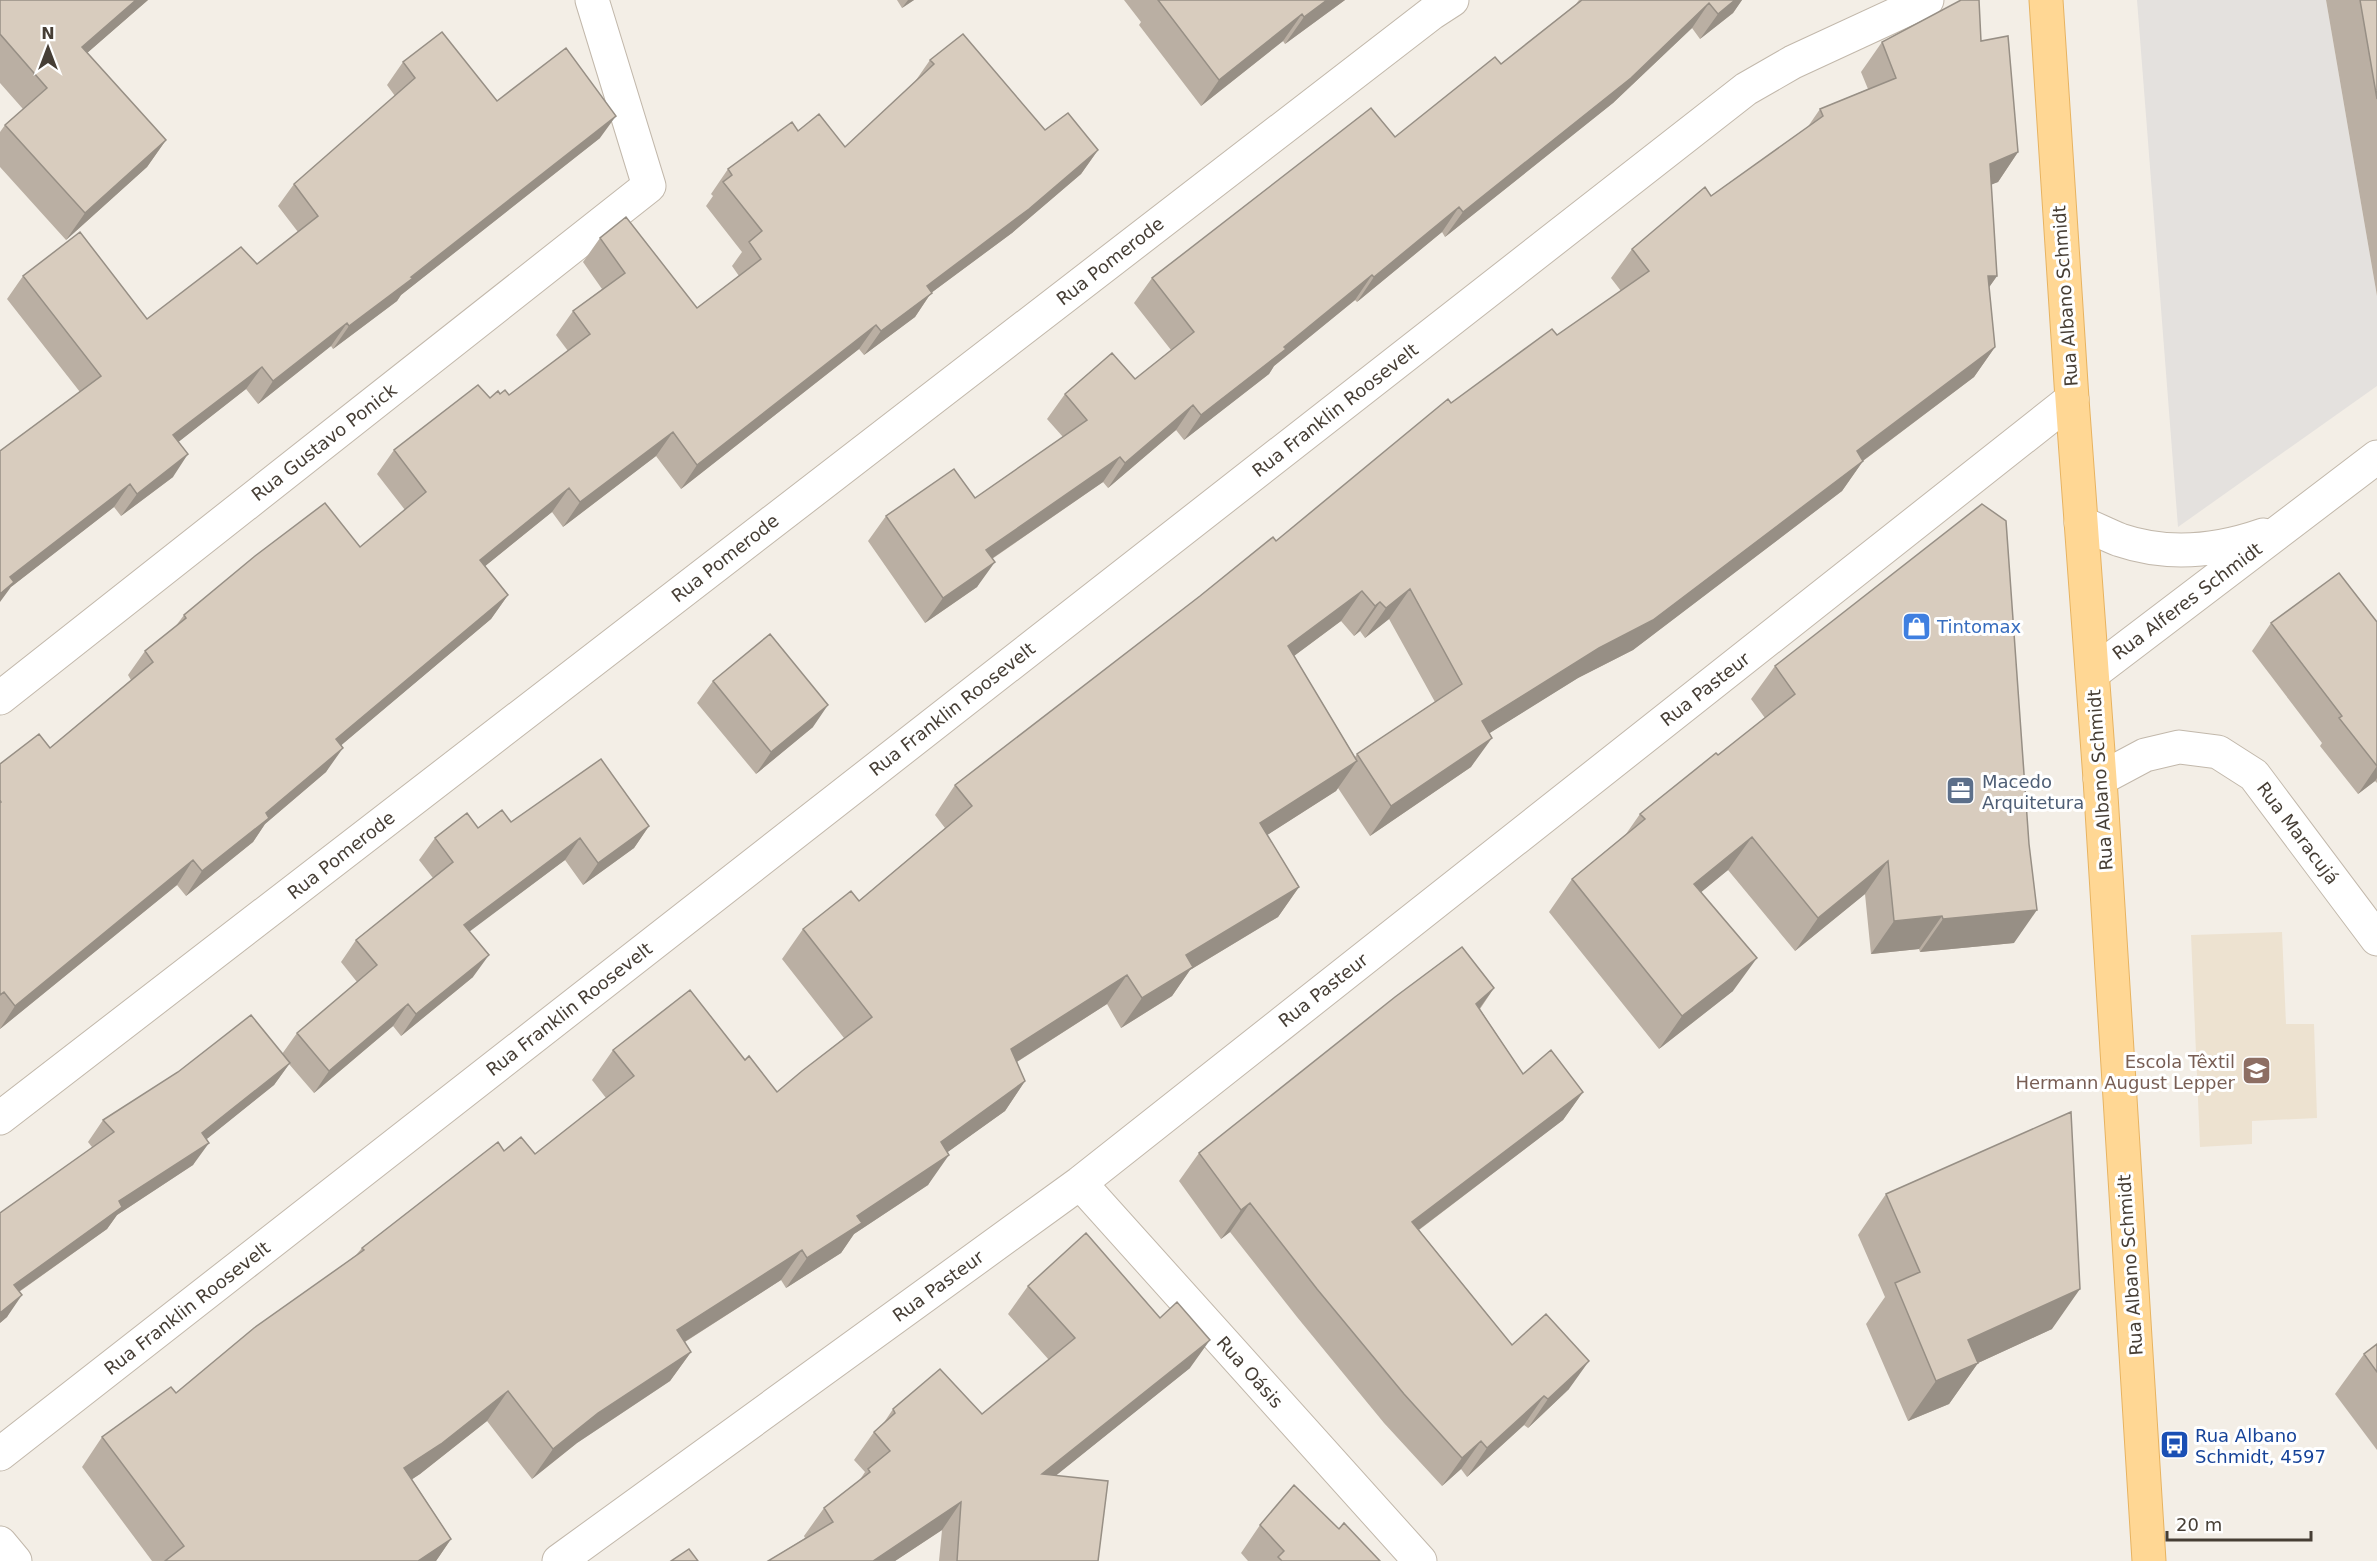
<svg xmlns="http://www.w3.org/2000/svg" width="2377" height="1561" viewBox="0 0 2377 1561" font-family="'DejaVu Sans',sans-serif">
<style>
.education{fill:#ede2d0}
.parking{fill:#e4e1de}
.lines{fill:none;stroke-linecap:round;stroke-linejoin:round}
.minor-casing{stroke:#c2b8ab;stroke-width:35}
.major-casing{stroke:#e7b361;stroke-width:35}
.minor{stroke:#fff;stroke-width:33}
.major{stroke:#ffd794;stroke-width:33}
.wall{fill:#baafa3;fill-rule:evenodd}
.shaded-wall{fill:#978f85}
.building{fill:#d8ccbe;stroke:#978f85;stroke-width:1.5}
.labels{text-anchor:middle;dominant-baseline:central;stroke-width:6;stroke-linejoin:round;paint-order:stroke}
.street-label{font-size:18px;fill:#463e35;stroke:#fff}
.shop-label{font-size:18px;fill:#366cbe;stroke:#fff;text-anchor:start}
.service-label{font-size:18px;fill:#4e5e75;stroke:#fff;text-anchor:start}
.education-label{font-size:18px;fill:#785e54;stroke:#fff;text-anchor:end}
.transit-label{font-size:18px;fill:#164399;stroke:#fff;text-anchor:start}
</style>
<rect width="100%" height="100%" fill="#f3eee6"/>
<path class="education" d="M 2282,932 L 2286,1024 L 2314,1024 L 2317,1118 L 2252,1121 L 2252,1144 L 2200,1147 L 2191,935 Z"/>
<path class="parking" d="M 2137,0 L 2326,0 L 2377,296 L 2377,386 L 2178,527 Z"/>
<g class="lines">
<defs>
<path id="minor" d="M 2081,523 C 2094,528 2107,535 2120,540 C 2167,556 2217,551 2263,535
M 2093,673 L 2377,457
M 0,698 L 649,186 L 592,0
M 2100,779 L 2145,755 L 2179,747 L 2218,752 L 2254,775 L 2377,939
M 0,1118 L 1432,13 L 1452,0
M 1080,1183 L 1420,1561
M 0,1454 L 1746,89 L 1793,62 L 1927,0
M 0,1543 L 15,1561
M 559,1561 L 1080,1183 L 2072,399"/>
<path id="major" d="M 2046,0 L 2072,399 L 2100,779 L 2149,1561"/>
</defs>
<use href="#minor" class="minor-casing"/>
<use href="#major" class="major-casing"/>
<use href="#minor" class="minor"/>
<use href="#major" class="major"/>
</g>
<path class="wall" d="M 0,0 L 148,0 L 87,53 L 166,140 L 147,167 L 66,240 L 0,167 L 0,132 L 5,125 L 23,109 L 0,83 Z
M 897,0 L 914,0 L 902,8 Z
M 1124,0 L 1345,0 L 1285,44 L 1283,41 L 1201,106 L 1139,25 L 1141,22 Z
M 1579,0 L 1742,0 L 1733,13 L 1700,39 L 1692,28 L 1613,103 L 1445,237 L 1442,232 L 1357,302 L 1355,300 L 1274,366 L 1269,374 L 1184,440 L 1176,430 L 1108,488 L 1103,482 L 992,559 L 977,587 L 925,623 L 868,541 L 886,516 L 975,498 L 1063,437 L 1047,419 L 1065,394 L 1135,379 L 1171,350 L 1134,303 L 1152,278 L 1395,137 L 1501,64 L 1576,4 Z
M 2326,0 L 2377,0 L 2377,296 Z
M 1981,41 L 2018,152 L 1998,182 L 1991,184 L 1997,276 L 1989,287 L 1995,347 L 1974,377 L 1863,461 L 1842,491 L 1633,650 L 1578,678 L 1489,733 L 1471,767 L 1370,836 L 1338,788 L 1336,791 L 1267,835 L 1299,887 L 1278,917 L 1190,970 L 1172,996 L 1121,1028 L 1107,1004 L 1017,1062 L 1025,1081 L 1005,1111 L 947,1152 L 928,1185 L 854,1234 L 841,1253 L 786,1288 L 781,1280 L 685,1342 L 691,1352 L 670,1381 L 577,1443 L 532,1479 L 487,1421 L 420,1474 L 412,1479 L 451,1539 L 436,1561 L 152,1561 L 82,1467 L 102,1437 L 176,1393 L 356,1255 L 362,1248 L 504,1151 L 535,1154 L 606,1098 L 592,1080 L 613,1050 L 745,1060 L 777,1092 L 844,1038 L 782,959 L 803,929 L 859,901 L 945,828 L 935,815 L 955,785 L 1276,541 L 1451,403 L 1557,335 L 1621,291 L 1611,278 L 1632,249 L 1711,196 L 1807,128 L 1820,109 L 1868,89 L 1861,72 L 1882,42 ZM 1389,619 L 1435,702 L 1357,754 L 1355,757 L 1294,656 L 1341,621 L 1354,636 L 1360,631 L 1365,638 Z
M 930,60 L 1045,130 L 1098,150 L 1081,174 L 1012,233 L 931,293 L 915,317 L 864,355 L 859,349 L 681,489 L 656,456 L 563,527 L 552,512 L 485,566 L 508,595 L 491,619 L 341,745 L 326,772 L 265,824 L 253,842 L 186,896 L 177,885 L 0,1029 L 0,764 L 50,748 L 131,680 L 128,675 L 145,651 L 175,627 L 184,615 L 360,547 L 405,510 L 377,474 L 394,450 L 490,398 L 500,394 L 509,395 L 568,351 L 556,335 L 573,311 L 602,289 L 583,262 L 600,238 L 697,308 L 739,276 L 732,266 L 742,252 L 706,206 L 713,196 L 711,194 L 728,169 L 798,131 L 845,147 L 914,83 Z
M 403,62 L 497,101 L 600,138 L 401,295 L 397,301 L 333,349 L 331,346 L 258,404 L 246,389 L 178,442 L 173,477 L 121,516 L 114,507 L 11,587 L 80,392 L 7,299 L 23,276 L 147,319 L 257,264 L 298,232 L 278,206 L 294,184 L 395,96 L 387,85 Z
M 2377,622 L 2377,783 L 2375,781 L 2358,794 L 2320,746 L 2322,743 L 2252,651 L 2271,623 Z
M 1775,666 L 2014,943 L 1920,952 L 1919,949 L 1871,954 L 1865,894 L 1795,951 L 1728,870 L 1701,892 L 1733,991 L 1659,1049 L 1549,912 L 1572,879 L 1626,834 L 1640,814 L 1718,755 L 1765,718 L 1751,699 Z
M 713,681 L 813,727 L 756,774 L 697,703 Z
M 511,822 L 649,826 L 634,848 L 583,885 L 565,860 L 469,931 L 473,977 L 401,1036 L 393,1026 L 314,1093 L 289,1064 L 274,1085 L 206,1139 L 193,1165 L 117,1215 L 107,1229 L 19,1292 L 7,1317 L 0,1323 L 92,1147 L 88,1142 L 103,1120 L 282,1054 L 297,1033 L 357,982 L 341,962 L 356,940 L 433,878 L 419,860 L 435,838 L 478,828 Z
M 1494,988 L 1480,1009 L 1523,1074 L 1583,1092 L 1563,1120 L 1419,1230 L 1512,1345 L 1569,1389 L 1528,1428 L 1524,1425 L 1467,1477 L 1461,1469 L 1442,1486 L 1384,1423 L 1297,1317 L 1230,1232 L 1221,1239 L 1179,1181 L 1199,1153 Z
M 1886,1194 L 2052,1329 L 1978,1363 L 1949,1404 L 1908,1421 L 1866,1324 L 1885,1297 L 1858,1235 Z
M 1028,1286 L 1190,1368 L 1056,1475 L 1098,1561 L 939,1561 L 942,1530 L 895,1561 L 768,1561 L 805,1538 L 804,1536 L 824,1508 L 859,1481 L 865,1472 L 854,1460 L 874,1432 L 883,1424 L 893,1409 L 982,1414 L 1049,1360 L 1008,1314 Z
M 2377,1344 L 2377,1450 L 2335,1394 L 2364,1354 Z
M 1260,1525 L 1339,1529 L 1380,1561 L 1248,1561 L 1241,1553 Z"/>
<path class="shaded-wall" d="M 136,0 L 148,0 L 63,74 L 82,47 Z
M 908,0 L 914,0 L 902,8 Z
M 1327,0 L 1345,0 L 1285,44 L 1304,17 Z
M 1735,0 L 1742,0 L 1733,13 L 1700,39 L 1718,14 Z
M 1709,3 L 1692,28 L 1613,103 L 1445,237 L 1463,212 Z
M 1302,14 L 1283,41 L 1201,106 L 1219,80 Z
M 616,116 L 600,138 L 401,295 L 397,301 L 333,349 L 349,326 Z
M 166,140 L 147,167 L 66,240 L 85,213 Z
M 1098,150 L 1081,174 L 1012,233 L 931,293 L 915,317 L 864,355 L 881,331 L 927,286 Z
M 2018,152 L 1998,182 L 1969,194 L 1990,164 Z
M 1459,207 L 1442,232 L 1357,302 L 1374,277 Z
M 1372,275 L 1355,300 L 1274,366 L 1269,374 L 1184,440 L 1201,415 Z
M 1988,276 L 1997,276 L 1976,306 Z
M 347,323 L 331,346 L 258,404 L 273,381 Z
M 876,325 L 859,349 L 681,489 L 697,465 Z
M 1995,347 L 1974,377 L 1836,481 L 1857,451 Z
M 262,367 L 246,389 L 158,458 L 173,435 Z
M 1193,405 L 1176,430 L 1108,488 L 1125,463 Z
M 673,432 L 656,456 L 563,527 L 580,502 Z
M 188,454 L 173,477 L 121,516 L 137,494 Z
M 1120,457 L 1103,482 L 968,575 L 986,550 Z
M 1863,461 L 1842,491 L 1633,650 L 1578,678 L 1461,751 L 1482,721 Z
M 130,484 L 114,507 L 11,587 L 0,602 L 0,592 L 10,577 Z
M 569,488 L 552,512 L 463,584 L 480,560 Z
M 995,562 L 977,587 L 925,623 L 943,598 Z
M 1410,589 L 1389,619 L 1365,638 L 1386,608 Z
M 1362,591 L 1341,621 L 1267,676 L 1288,646 Z
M 508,595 L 491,619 L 319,764 L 336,739 Z
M 1380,602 L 1360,631 L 1354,636 L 1375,606 Z
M 828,705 L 813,727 L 756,774 L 771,752 Z
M 1492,738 L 1471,767 L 1370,836 L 1391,806 Z
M 343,748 L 326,772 L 265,824 L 253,842 L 186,896 L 202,871 L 266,813 Z
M 1357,761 L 1336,791 L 1239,853 L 1260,823 Z
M 2377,766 L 2377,778 L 2375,781 L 2358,794 Z
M 649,826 L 634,848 L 583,885 L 598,863 Z
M 1752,837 L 1728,870 L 1671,917 L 1694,884 Z
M 580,838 L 565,860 L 449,947 L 464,925 Z
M 193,860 L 177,885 L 0,1029 L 15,1006 Z
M 1888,861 L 1865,894 L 1795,951 L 1818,918 Z
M 1299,887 L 1278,917 L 1190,970 L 1172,996 L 1121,1028 L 1142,998 L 1186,955 Z
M 2037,910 L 2014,943 L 1920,952 L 1943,919 Z
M 1942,916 L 1919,949 L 1871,954 L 1894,921 Z
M 489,955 L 473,977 L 401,1036 L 416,1014 Z
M 1757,958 L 1733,991 L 1659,1049 L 1682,1016 Z
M 1127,975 L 1107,1004 L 990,1079 L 1011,1049 Z
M 1494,988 L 1474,1016 L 1476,1004 Z
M 408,1004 L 393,1026 L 314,1093 L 329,1071 Z
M 290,1063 L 274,1085 L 187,1155 L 202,1133 Z
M 1025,1081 L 1005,1111 L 920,1172 L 941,1142 Z
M 1583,1092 L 1563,1120 L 1392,1250 L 1412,1222 Z
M 209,1143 L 193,1165 L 117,1215 L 107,1229 L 0,1305 L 14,1285 L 119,1201 Z
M 949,1155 L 928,1185 L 854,1234 L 841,1253 L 786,1288 L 807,1258 L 857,1216 Z
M 1250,1203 L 1230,1232 L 1221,1239 L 1241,1210 Z
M 802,1250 L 781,1280 L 656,1360 L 677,1330 Z
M 2080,1289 L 2052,1329 L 1978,1363 L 1949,1404 L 1908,1421 L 1936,1381 L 1968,1340 Z
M 22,1295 L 7,1317 L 0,1323 L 0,1313 Z
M 1210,1340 L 1190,1368 L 1023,1502 L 1042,1474 Z
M 691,1352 L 670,1381 L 577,1443 L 532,1479 L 553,1449 L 598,1413 Z
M 1589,1361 L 1569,1389 L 1528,1428 L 1548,1399 Z
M 508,1391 L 487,1421 L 420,1474 L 384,1498 L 404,1468 Z
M 1544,1396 L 1524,1425 L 1467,1477 L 1487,1448 Z
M 1481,1441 L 1461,1469 L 1442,1486 L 1462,1458 Z
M 961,1502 L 942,1530 L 895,1561 L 873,1561 Z
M 451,1539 L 436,1561 L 418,1561 Z"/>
<path class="building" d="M 0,0 L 136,0 L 82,47 L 166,140 L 85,213 L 5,125 L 47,88 L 0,34 Z
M 1158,0 L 1327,0 L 1304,17 L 1302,14 L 1219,80 Z
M 1582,0 L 1735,0 L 1718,14 L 1709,3 L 1631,78 L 1463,212 L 1459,207 L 1374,277 L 1372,275 L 1284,347 L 1286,349 L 1201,415 L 1193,405 L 1125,463 L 1120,457 L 986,550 L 995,562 L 943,598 L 886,516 L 954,469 L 975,498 L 1087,420 L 1065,394 L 1112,353 L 1135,379 L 1194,332 L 1152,278 L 1371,108 L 1395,137 L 1495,57 L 1501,64 Z
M 1961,0 L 1979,0 L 1981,41 L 2008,36 L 2018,152 L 1990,164 L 1997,276 L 1988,276 L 1995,347 L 1857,451 L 1863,461 L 1653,620 L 1599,648 L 1482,721 L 1492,738 L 1391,806 L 1357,754 L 1462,684 L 1410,589 L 1386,608 L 1380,602 L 1375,606 L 1362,591 L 1288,646 L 1357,761 L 1260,823 L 1299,887 L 1186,955 L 1193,967 L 1142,998 L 1127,975 L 1011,1049 L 1025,1081 L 941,1142 L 949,1155 L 857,1216 L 862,1223 L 807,1258 L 802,1250 L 677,1330 L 691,1352 L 598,1413 L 553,1449 L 508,1391 L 441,1444 L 404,1468 L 451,1539 L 418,1561 L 165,1561 L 184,1546 L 102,1437 L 171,1387 L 176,1393 L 254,1328 L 364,1250 L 362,1248 L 498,1142 L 504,1151 L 521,1137 L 535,1154 L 634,1076 L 613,1050 L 690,990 L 745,1060 L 749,1056 L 777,1092 L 802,1071 L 872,1017 L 803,929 L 851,891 L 859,901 L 972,806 L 955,785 L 1200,596 L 1273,537 L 1276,541 L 1448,399 L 1451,403 L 1552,329 L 1557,335 L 1649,271 L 1632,249 L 1705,187 L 1711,196 L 1823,116 L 1820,109 L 1896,78 L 1882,42 Z
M 2360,0 L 2377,0 L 2377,99 Z
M 442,32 L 497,101 L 566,48 L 616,116 L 411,277 L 413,278 L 349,326 L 347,323 L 273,381 L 262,367 L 173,435 L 188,454 L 137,494 L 130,484 L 10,577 L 14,582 L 0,594 L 0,451 L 101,376 L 23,276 L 80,232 L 147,319 L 241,247 L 257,264 L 318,216 L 294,184 L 415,78 L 403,62 Z
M 963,34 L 1045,130 L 1068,113 L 1098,150 L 1029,209 L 927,286 L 932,293 L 881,331 L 876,325 L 697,465 L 673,432 L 580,502 L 569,488 L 480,560 L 508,595 L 336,739 L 343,748 L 266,813 L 269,818 L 202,871 L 193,860 L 15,1006 L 4,992 L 0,995 L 0,803 L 1,802 L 0,800 L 0,764 L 39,734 L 50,748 L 153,662 L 145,651 L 186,618 L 184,615 L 255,556 L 325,503 L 360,547 L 426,492 L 394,450 L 478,385 L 490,398 L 498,391 L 500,394 L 505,390 L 509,395 L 590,334 L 573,311 L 625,273 L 600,238 L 626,217 L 697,308 L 761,259 L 749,242 L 762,231 L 723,182 L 732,175 L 728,169 L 792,122 L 798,131 L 819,114 L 845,147 L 934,64 L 930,60 Z
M 1982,504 L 2006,521 L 2029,844 L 2037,910 L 1943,919 L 1942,916 L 1894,921 L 1888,861 L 1818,918 L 1752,837 L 1694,884 L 1757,958 L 1682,1016 L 1572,879 L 1645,819 L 1640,814 L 1716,753 L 1718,755 L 1795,694 L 1775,666 Z
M 2339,573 L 2377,622 L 2377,766 L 2339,718 L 2342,716 L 2271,623 Z
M 770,634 L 828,705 L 771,752 L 713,681 Z
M 601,759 L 649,826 L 598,863 L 580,838 L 464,925 L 489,955 L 416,1014 L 408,1004 L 329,1071 L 297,1033 L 377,965 L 356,940 L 453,862 L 435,838 L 467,813 L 478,828 L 502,810 L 511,822 Z
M 1462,947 L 1494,988 L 1476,1004 L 1523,1074 L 1551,1050 L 1583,1092 L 1412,1222 L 1512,1345 L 1546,1314 L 1589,1361 L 1548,1399 L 1544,1396 L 1487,1448 L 1481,1441 L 1462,1458 L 1404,1394 L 1317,1289 L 1250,1203 L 1241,1210 L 1199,1153 L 1395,997 Z
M 251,1015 L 290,1063 L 202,1133 L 209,1143 L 119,1201 L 122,1207 L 14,1285 L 22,1295 L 0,1313 L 0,1213 L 114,1132 L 103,1120 L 178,1072 Z
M 2071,1112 L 2080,1289 L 1968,1340 L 1978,1363 L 1936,1381 L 1895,1283 L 1920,1272 L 1886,1194 Z
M 1086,1233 L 1160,1318 L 1177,1302 L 1210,1340 L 1042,1474 L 1108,1481 L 1098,1561 L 957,1561 L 961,1502 L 873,1561 L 768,1561 L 833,1522 L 824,1508 L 870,1472 L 868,1469 L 890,1451 L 874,1432 L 895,1413 L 893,1409 L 940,1369 L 982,1414 L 1075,1338 L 1028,1286 Z
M 2377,1344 L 2377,1372 L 2364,1354 Z
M 1294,1485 L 1339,1529 L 1344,1523 L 1380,1561 L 1282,1561 L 1278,1557 L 1284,1551 L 1260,1525 Z
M 689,1549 L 698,1561 L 671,1561 Z"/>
<defs>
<symbol id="shop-square" viewBox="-11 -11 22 22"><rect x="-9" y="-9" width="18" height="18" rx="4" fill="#3f7fe0" stroke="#fff"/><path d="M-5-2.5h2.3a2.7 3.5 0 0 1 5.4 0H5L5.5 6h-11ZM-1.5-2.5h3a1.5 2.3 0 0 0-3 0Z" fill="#fff"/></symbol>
<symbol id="office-square" viewBox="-11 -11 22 22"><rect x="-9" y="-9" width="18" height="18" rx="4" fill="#5c6f8a" stroke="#fff"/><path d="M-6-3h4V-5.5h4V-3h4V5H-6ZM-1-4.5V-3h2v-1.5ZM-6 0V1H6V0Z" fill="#fff"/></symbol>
<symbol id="school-square" viewBox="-11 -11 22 22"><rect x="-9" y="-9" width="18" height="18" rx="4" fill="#8d6e63" stroke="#fff"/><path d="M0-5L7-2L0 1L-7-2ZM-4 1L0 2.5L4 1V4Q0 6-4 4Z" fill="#fff"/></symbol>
<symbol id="bus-square" viewBox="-11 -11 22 22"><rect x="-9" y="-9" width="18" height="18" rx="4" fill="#1a4fb4" stroke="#fff"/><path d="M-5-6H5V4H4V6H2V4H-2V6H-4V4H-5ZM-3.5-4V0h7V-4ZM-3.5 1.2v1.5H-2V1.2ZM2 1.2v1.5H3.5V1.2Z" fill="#fff"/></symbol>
</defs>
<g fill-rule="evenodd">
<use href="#shop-square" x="1900" y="610" width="33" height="33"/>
<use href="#office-square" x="1944" y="774" width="33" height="33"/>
<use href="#school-square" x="2240" y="1054" width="33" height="33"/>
<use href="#bus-square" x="2158" y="1428" width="33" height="33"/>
</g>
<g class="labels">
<g class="street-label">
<text transform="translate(1110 261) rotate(-38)">Rua Pomerode</text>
<text transform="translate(2065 296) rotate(-94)">Rua Albano Schmidt</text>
<text transform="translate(1335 410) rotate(-38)">Rua Franklin Roosevelt</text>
<text transform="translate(324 442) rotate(-38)">Rua Gustavo Ponick</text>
<text transform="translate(725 558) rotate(-38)">Rua Pomerode</text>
<text transform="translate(2187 601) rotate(-37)">Rua Alferes Schmidt</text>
<text transform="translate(1705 689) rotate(-38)">Rua Pasteur</text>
<text transform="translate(952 709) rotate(-38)">Rua Franklin Roosevelt</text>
<text transform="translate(2100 780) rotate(-94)">Rua Albano Schmidt</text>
<text transform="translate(2298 833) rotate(53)">Rua Maracujá</text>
<text transform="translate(341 855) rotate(-38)">Rua Pomerode</text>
<text transform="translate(1323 990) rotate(-38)">Rua Pasteur</text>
<text transform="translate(569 1009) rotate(-38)">Rua Franklin Roosevelt</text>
<text transform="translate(2130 1265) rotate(-94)">Rua Albano Schmidt</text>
<text transform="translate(938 1286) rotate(-36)">Rua Pasteur</text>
<text transform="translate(187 1308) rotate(-38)">Rua Franklin Roosevelt</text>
<text transform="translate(1250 1372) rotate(48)">Rua Oásis</text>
</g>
<g class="shop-label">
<text x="1937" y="626">Tintomax</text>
</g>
<g class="service-label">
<text x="1982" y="781">Macedo<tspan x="1982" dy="21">Arquitetura</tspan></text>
</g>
<g class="education-label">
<text x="2235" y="1061">Escola Têxtil<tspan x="2235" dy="21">Hermann August Lepper</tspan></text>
</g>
<g class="transit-label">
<text x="2195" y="1435">Rua Albano<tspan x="2195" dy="21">Schmidt, 4597</tspan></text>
</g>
</g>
<g transform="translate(48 48)" stroke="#ffffff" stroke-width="4.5" paint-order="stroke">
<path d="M0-4.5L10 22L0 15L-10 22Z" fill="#463e35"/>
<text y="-9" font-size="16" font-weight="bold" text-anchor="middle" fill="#463e35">N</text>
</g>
<path d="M2167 1531v9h144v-9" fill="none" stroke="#463e35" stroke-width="3"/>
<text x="2176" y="1531" font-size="18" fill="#463e35" stroke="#ffffff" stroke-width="4.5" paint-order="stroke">20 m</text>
</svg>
